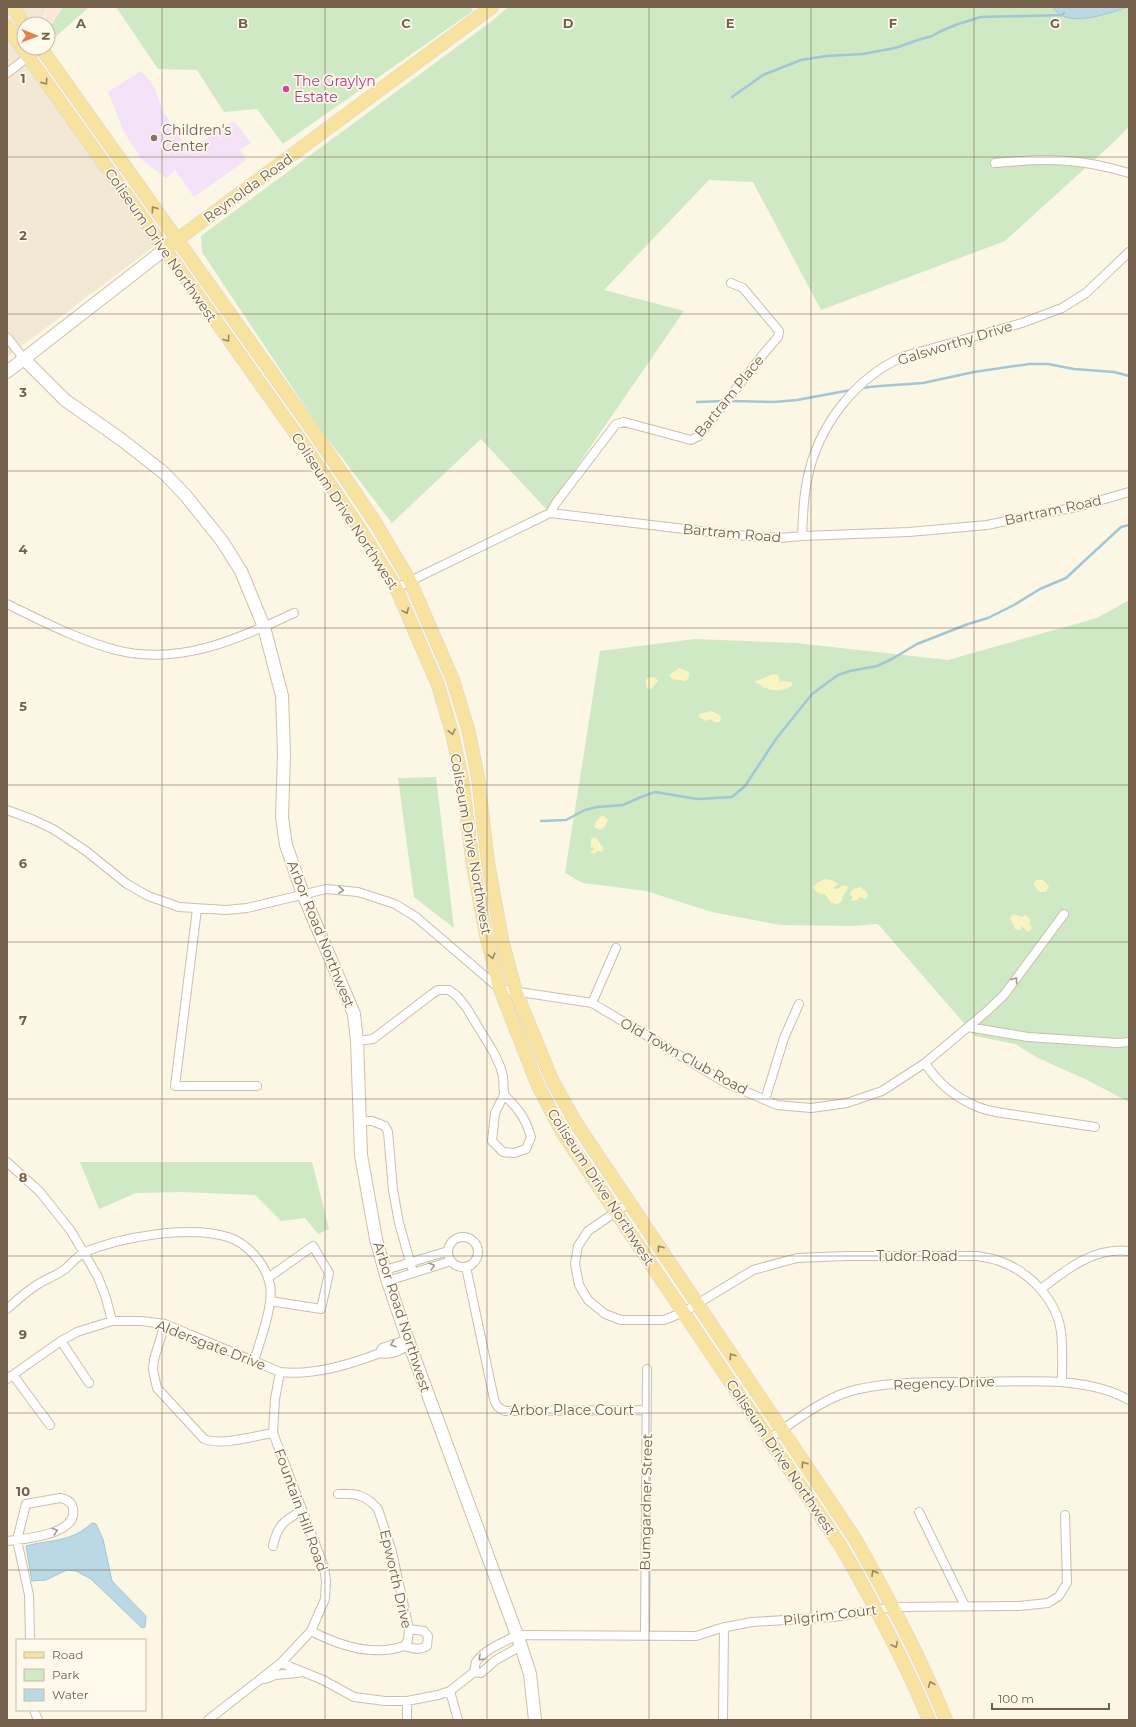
<svg xmlns="http://www.w3.org/2000/svg" width="1136" height="1727" viewBox="0 0 1136 1727" font-family="Montserrat,sans-serif">
<style>
.residential{fill:#f3e8d4}
.commercial{fill:#fbe8d9}
.education{fill:#f3e2f8}
.green{fill:#cee9c4}
.sand{fill:#faf4c1}
.water{fill:#bad9e5;stroke:#a1c7d6}
.lines{fill:none;stroke-linecap:round;stroke-linejoin:round}
.stream{stroke:#a1c7d6;stroke-width:2.5}
.street-casing{stroke:#cdbeac;stroke-width:10}
.secondary-casing{stroke:#d0bfa9;stroke-width:14}
.primary-casing{stroke:#dbd5d0;stroke-width:14}
.street{stroke:#fff;stroke-width:8}
.secondary{stroke:#fff;stroke-width:12}
.primary{stroke:#f8e2a0;stroke-width:13}
.oneway{stroke:#9c8664}
.oneway2{stroke:#a5978a}
.grid{fill:none;stroke:#745f4b;stroke-width:1;stroke-opacity:0.55}
.hotel-dot{fill:#d1479c;stroke:#fef9eb;stroke-width:1.5}
.education-dot{fill:#8d6e63;stroke:#fef9eb;stroke-width:1.5}
.labels{text-anchor:middle;dominant-baseline:central;stroke-width:3.5;stroke-linejoin:round;paint-order:stroke}
.hotel-label{font-size:14px;fill:#b23c85;stroke:#fef9eb;text-anchor:start}
.education-label{font-size:14px;fill:#785e54;stroke:#fef9eb;text-anchor:start}
.street-label{font-size:14px;fill:#745f4b;stroke:#fef9eb}
.grid-label{font-size:13px;text-anchor:middle;font-weight:bold;fill:#745f4b;stroke:#fef9eb;stroke-width:3.5;stroke-linejoin:round;paint-order:stroke}
</style>
<rect width="100%" height="100%" fill="#fcf6e5"/>
<path class="residential" d="M 7,7 L 46,7 L 42,24 L 24,24 L 24,48 L 37,48 L 33,73 L 157,244 L 7,357 Z"/>
<path class="commercial" d="M 46,7 L 89,7 L 52,40 L 48,33 L 48,24 L 46,24 L 45,10 Z"/>
<path class="education" d="M 141,71 L 148,78 L 156,91 L 162,110 L 188,150 L 234,121 L 251,143 L 240,150 L 246,160 L 194,197 L 175,170 L 166,178 L 142,160 L 124,132 L 108,92 Z"/>
<path class="green" d="M 63,7 L 89,7 L 52,40 L 48,31 Z
M 116,7 L 471,7 L 473,11 L 283,144 L 257,109 L 224,112 L 197,70 L 158,69 Z
M 508,7 L 1129,7 L 1129,126 L 1116,140 L 1005,241 L 821,310 L 753,182 L 709,180 L 604,290 L 684,311 L 547,510 L 481,439 L 392,523 L 320,429 L 202,252 L 201,236 L 492,21 Z
M 1129,600 L 1129,1102 L 1085,1079 L 1038,1058 L 1015,1044 L 975,1036 L 878,924 L 852,926 L 780,925 L 712,912 L 646,891 L 583,883 L 565,873 L 600,651 L 695,639 L 796,643 L 948,660 L 1097,618 Z
M 436,777 L 454,928 L 414,897 L 398,778 Z
M 80,1162 L 312,1162 L 329,1229 L 318,1234 L 305,1218 L 281,1221 L 255,1195 L 183,1192 L 136,1193 L 99,1209 Z"/>
<path class="sand" d="M 679,668 L 689,672 L 689,678 L 685,681 L 672,679 L 669,675 Z
M 773,674 L 778,675 L 780,683 L 782,681 L 792,682 L 792,686 C 779,692 775,691 762,687 L 761,685 L 754,682 Z
M 650,677 L 656,678 L 658,681 L 651,689 L 647,688 L 646,685 L 646,679 Z
M 712,711 L 721,716 L 720,722 L 715,722 L 710,719 L 706,721 L 699,717 L 699,714 Z
M 603,815 L 608,820 L 605,827 L 600,830 L 594,827 L 596,821 Z
M 594,837 L 597,839 L 604,849 L 602,852 L 598,851 L 594,854 L 590,852 L 595,849 L 591,847 L 591,839 Z
M 826,879 L 834,881 L 838,884 L 834,887 L 834,889 L 840,888 L 842,885 L 848,887 L 846,892 L 842,897 L 842,901 L 838,904 L 831,903 L 824,893 L 822,895 L 816,892 L 813,887 L 818,882 Z
M 1036,880 L 1043,880 L 1049,886 L 1046,892 L 1040,892 L 1034,886 L 1034,883 Z
M 860,887 L 867,892 L 868,896 L 866,899 L 860,897 L 857,900 L 852,901 L 851,900 L 853,897 L 850,895 C 851,889 854,889 860,887 Z
M 1013,914 L 1022,917 L 1026,915 L 1031,921 L 1029,923 L 1032,927 L 1030,931 L 1027,931 L 1021,926 L 1021,930 L 1015,929 L 1010,918 Z"/>
<path class="water" d="M 1053,7 L 1128,7 C 1109,13 1066,30 1053,7 Z
M 92,1523 L 96,1524 L 103,1539 L 112,1581 L 146,1616 L 145,1627 L 142,1628 L 91,1579 L 76,1571 L 67,1570 L 46,1580 L 32,1581 L 26,1546 C 52,1539 70,1543 92,1523 Z"/>
<g class="lines">
<path class="stream" d="M 732,97 L 763,75 L 801,60 L 826,56 L 863,54 L 895,48 L 918,40 L 932,36 L 941,31 L 958,24 L 981,17 L 1062,15 L 1064,13
M 860,388 L 880,386 L 923,383 L 974,372 L 1029,364 L 1048,364 L 1074,369 L 1114,372 L 1129,376
M 730,401 L 774,402 L 797,400 L 851,390
M 697,402 L 725,401
M 541,821 L 566,820 L 585,810 L 597,807 L 623,805 L 641,797 L 655,792 L 697,799 L 732,797 L 745,786 L 776,739 L 812,694 L 838,675 L 850,671 L 877,666 L 892,659 L 917,644 L 968,624 L 988,618 L 1014,605 L 1040,589 L 1066,578 L 1121,527 L 1129,525"/>
<defs>
<path id="street" d="M 7,73 L 40,48
M 995,163 C 1047,158 1079,158 1129,173
M 7,337 L 24,359
M 550,513 L 556,503 L 616,424 L 624,422 L 691,440 L 699,436 L 765,352 L 778,337 L 779,331 L 743,288 L 731,283
M 802,536 C 803,518 803,499 807,481 C 817,427 855,377 905,356 L 1022,323 L 1062,308 L 1086,293 L 1129,252
M 396,588 L 550,513 L 735,535 L 780,538 L 802,536 L 909,532 L 987,525 L 1081,506 L 1129,492
M 7,604 C 42,621 78,640 116,650 C 179,666 239,639 294,613
M 7,810 L 34,820 L 53,829 L 86,851 L 127,884 L 148,896 L 179,907 L 226,910 L 247,908 L 326,889 L 358,892 L 395,904 L 416,917 L 500,989 L 592,1003 L 726,1083 L 777,1105 L 811,1108 L 847,1103 L 882,1091 L 925,1063 L 986,1012 L 1004,995 L 1064,914
M 197,909 L 175,1086 L 257,1086
M 592,1003 L 616,948
M 968,1027 L 1028,1037 L 1118,1043 L 1129,1042
M 357,1041 L 373,1039 L 432,994 L 438,990 L 449,990 L 457,996 L 466,1007 L 494,1053 L 500,1066 L 503,1076 L 504,1095
M 925,1063 C 937,1082 956,1098 978,1107 C 990,1112 1004,1113 1016,1115 C 1042,1119 1069,1123 1095,1127
M 504,1095 C 518,1108 526,1119 531,1137 L 526,1149 L 514,1153 L 503,1152 L 492,1141 L 495,1113 Z
M 765,1100 L 784,1038 L 799,1004
M 360,1121 L 372,1121 L 385,1126 L 388,1132 L 393,1190 L 399,1223 L 413,1272
M 7,1162 L 40,1192 L 71,1231 L 98,1277 L 106,1298 L 112,1321
M 629,1203 L 588,1231 L 578,1246 L 575,1264 L 579,1285 L 588,1300 L 605,1314 L 621,1320 L 664,1320 L 684,1312 L 753,1270 L 797,1258 L 846,1256 L 978,1256 C 985,1258 993,1258 999,1261 C 1029,1271 1057,1300 1061,1332 C 1063,1348 1062,1365 1062,1381
M448 1252a15 15 0 1 1 30 0a15 15 0 1 1-30 0Z
M 466,1267 L 494,1399 C 496,1406 498,1408 505,1411 L 647,1410
M 385,1270 L 448,1251
M 268,1278 L 313,1246 L 329,1273 L 321,1309 L 270,1301
M 388,1281 L 451,1261
M 1041,1289 C 1067,1269 1094,1247 1129,1251
M 7,1309 C 17,1300 29,1289 40,1283 C 48,1278 57,1275 64,1270 C 71,1264 77,1256 85,1252 C 121,1237 189,1225 228,1237 C 247,1243 266,1264 270,1285 C 274,1304 260,1341 254,1361
M 165,1324 L 154,1359 L 153,1370 L 157,1388 L 204,1439 C 221,1446 254,1436 273,1433
M 61,1341 L 89,1383
M 13,1375 L 50,1425
M 7,1379 L 61,1341 L 77,1332 L 112,1321 L 141,1321 L 165,1324 L 280,1372 C 313,1376 349,1365 380,1353 C 389,1356 404,1350 409,1343 L 403,1341 L 382,1348 L 380,1353
M 769,1439 C 795,1421 827,1395 859,1389 C 896,1381 936,1382 974,1382 C 1022,1382 1086,1375 1129,1400
M 919,1512 L 965,1606
M 7,1541 C 23,1539 78,1535 73,1509 C 72,1502 66,1499 60,1498 L 26,1504 L 17,1540 L 29,1595 L 30,1640
M 273,1546 C 277,1526 284,1520 302,1511
M 311,1631 C 338,1645 373,1657 404,1646 L 408,1640 L 409,1629 L 392,1552 L 378,1509 C 366,1495 356,1493 338,1494
M 645,1635 L 647,1369
M 404,1646 C 412,1648 419,1651 427,1646 L 428,1636 L 424,1631 L 409,1629
M 281,1663 L 323,1680 L 354,1697 L 385,1701 L 407,1701 L 438,1695 L 450,1691 L 474,1672 C 475,1669 475,1665 476,1662 C 485,1649 504,1642 518,1635 L 696,1636 L 721,1628 L 752,1622 L 833,1617 L 894,1607 L 1019,1606 L 1048,1603 L 1059,1596 L 1067,1583 L 1065,1515
M 474,1672 L 481,1673 L 496,1660 L 521,1646
M 265,1679 L 275,1675 L 298,1673
M 450,1691 L 458,1720
M 407,1701 L 407,1720
M 34,1710 L 38,1720
M 208,1720 L 281,1663 L 311,1631 L 325,1599 L 326,1581 L 324,1567 L 273,1433 L 275,1399 L 280,1372
M 723,1720 L 724,1627"/>
<path id="secondary" d="M 24,359 L 65,400 L 122,440 L 164,473 L 186,496 L 222,541 L 241,571 L 264,627 L 282,696 L 284,753 L 282,817 L 286,845 L 303,894 L 354,1014 L 357,1041 L 361,1155 L 376,1239 L 387,1279 L 409,1343 L 521,1646 L 530,1674 L 535,1720
M 7,372 L 164,250"/>
<path id="primary" d="M 13,7 L 24,24
M 7,27 L 301,441 L 361,531 L 396,588 L 438,685 L 452,733 L 462,779 L 473,865 L 486,935 L 500,989 L 538,1086 L 562,1132 L 840,1545 C 873,1602 904,1659 929,1720
M 41,48 L 314,432 L 375,522 L 410,581 L 453,680 L 468,729 L 478,777 L 488,863 L 502,940 L 516,992 L 552,1080 L 576,1123 L 854,1537 C 888,1597 920,1656 946,1720
M 170,245 L 492,7"/>
</defs>
<use href="#street" class="street-casing"/>
<use href="#secondary" class="secondary-casing"/>
<use href="#primary" class="primary-casing"/>
<use href="#street" class="street"/>
<use href="#secondary" class="secondary"/>
<use href="#primary" class="primary"/>
</g>
<defs><path id="oneway-chevron" d="M-2-3.5L2.5 0L-2 3.5" fill="none" stroke-width="1.6" stroke-linecap="round" stroke-linejoin="round"/></defs>
<g class="oneway">
<use href="#oneway-chevron" transform="translate(45 82) rotate(55)"/>
<use href="#oneway-chevron" transform="translate(154 209) rotate(-126)"/>
<use href="#oneway-chevron" transform="translate(227 339) rotate(54)"/>
<use href="#oneway-chevron" transform="translate(406 611) rotate(66)"/>
<use href="#oneway-chevron" transform="translate(452 732) rotate(76)"/>
<use href="#oneway-chevron" transform="translate(492 956) rotate(75)"/>
<use href="#oneway-chevron" transform="translate(660 1248) rotate(-124)"/>
<use href="#oneway-chevron" transform="translate(732 1356) rotate(-124)"/>
<use href="#oneway-chevron" transform="translate(804 1464) rotate(-124)"/>
<use href="#oneway-chevron" transform="translate(874 1573) rotate(-120)"/>
<use href="#oneway-chevron" transform="translate(895 1645) rotate(64)"/>
<use href="#oneway-chevron" transform="translate(931 1684) rotate(-113)"/>
</g>
<g class="oneway2">
<use href="#oneway-chevron" transform="translate(341 890) rotate(5)"/>
<use href="#oneway-chevron" transform="translate(1015 980) rotate(-53)"/>
<use href="#oneway-chevron" transform="translate(432 1266) rotate(-17)"/>
<use href="#oneway-chevron" transform="translate(393 1344) rotate(161)"/>
<use href="#oneway-chevron" transform="translate(55 1531) rotate(-19)"/>
<use href="#oneway-chevron" transform="translate(481 1658) rotate(136)"/>
</g>
<path class="grid" d="M 162,7 L 162,1720M 325,7 L 325,1720M 487,7 L 487,1720M 649,7 L 649,1720M 811,7 L 811,1720M 974,7 L 974,1720M 7,157 L 1129,157M 7,314 L 1129,314M 7,471 L 1129,471M 7,628 L 1129,628M 7,785 L 1129,785M 7,942 L 1129,942M 7,1099 L 1129,1099M 7,1256 L 1129,1256M 7,1413 L 1129,1413M 7,1570 L 1129,1570"/>
<circle class="hotel-dot" cx="286" cy="89" r="4"/>
<circle class="education-dot" cx="154" cy="138" r="4"/>
<g class="labels">
<g class="hotel-label">
<text x="294" y="81">The Graylyn<tspan x="294" dy="16">Estate</tspan></text>
</g>
<g class="education-label">
<text x="162" y="130">Children's<tspan x="162" dy="16">Center</tspan></text>
</g>
<g class="street-label">
<text transform="translate(248 188) rotate(-36)">Reynolda Road</text>
<text transform="translate(161 245) rotate(55)">Coliseum Drive Northwest</text>
<text transform="translate(955 343) rotate(-17)">Galsworthy Drive</text>
<text transform="translate(729 396) rotate(-51)">Bartram Place</text>
<text transform="translate(1053 510) rotate(-12)">Bartram Road</text>
<text transform="translate(345 511) rotate(57)">Coliseum Drive Northwest</text>
<text transform="translate(732 533) rotate(5)">Bartram Road</text>
<text transform="translate(471 844) rotate(80)">Coliseum Drive Northwest</text>
<text transform="translate(321 934) rotate(68)">Arbor Road Northwest</text>
<text transform="translate(684 1056) rotate(29)">Old Town Club Road</text>
<text transform="translate(601 1187) rotate(57)">Coliseum Drive Northwest</text>
<text x="917" y="1256">Tudor Road</text>
<text transform="translate(402 1317) rotate(72)">Arbor Road Northwest</text>
<text transform="translate(211 1345) rotate(21)">Aldersgate Drive</text>
<text transform="translate(944 1383) rotate(-2)">Regency Drive</text>
<text x="572" y="1410">Arbor Place Court</text>
<text transform="translate(781 1457) rotate(56)">Coliseum Drive Northwest</text>
<text transform="translate(646 1502) rotate(-89)">Bumgardner Street</text>
<text transform="translate(301 1510) rotate(70)">Fountain Hill Road</text>
<text transform="translate(396 1579) rotate(77)">Epworth Drive</text>
<text transform="translate(830 1615) rotate(-7)">Pilgrim Court</text>
</g>
</g>
<g class="grid-label">
<text x="81" y="28">A</text>
<text x="243" y="28">B</text>
<text x="406" y="28">C</text>
<text x="568" y="28">D</text>
<text x="730" y="28">E</text>
<text x="893" y="28">F</text>
<text x="1055" y="28">G</text>
<text x="23" y="83">1</text>
<text x="23" y="240">2</text>
<text x="23" y="397">3</text>
<text x="23" y="554">4</text>
<text x="23" y="711">5</text>
<text x="23" y="868">6</text>
<text x="23" y="1025">7</text>
<text x="23" y="1182">8</text>
<text x="23" y="1339">9</text>
<text x="23" y="1496">10</text>
</g>
<rect width="1136" height="1727" fill="none" stroke="#745f4b" stroke-width="16"/>
<rect x="16" y="1639" width="130" height="72" fill="#fef9eb" stroke="#c7bbab"/>
<rect x="24" y="1652" width="20" height="6" fill="#f8e2a0" stroke="#c7bbab"/>
<text x="52" y="1659" font-size="12" fill="#745f4b">Road</text>
<rect x="24" y="1669" width="20" height="12" fill="#cee9c4" stroke="#c7bbab"/>
<text x="52" y="1679" font-size="12" fill="#745f4b">Park</text>
<rect x="24" y="1689" width="20" height="12" fill="#bad9e5" stroke="#c7bbab"/>
<text x="52" y="1699" font-size="12" fill="#745f4b">Water</text>
<g transform="translate(36 36) rotate(91)"><circle r="19" fill="#fef9eb" stroke="#c7bbab"/>
<path d="M0-3L7 15L0 10L-7 15Z" fill="#e2814e"/>
<text y="-6" font-size="11" font-weight="bold" text-anchor="middle" fill="#745f4b">N</text>
</g>
<path d="M992 1703v6h117v-6" fill="none" stroke="#745f4b" stroke-width="2"/>
<text x="998" y="1703" font-size="12" fill="#745f4b" stroke="#fef9eb" stroke-width="3" paint-order="stroke">100 m</text>
</svg>
